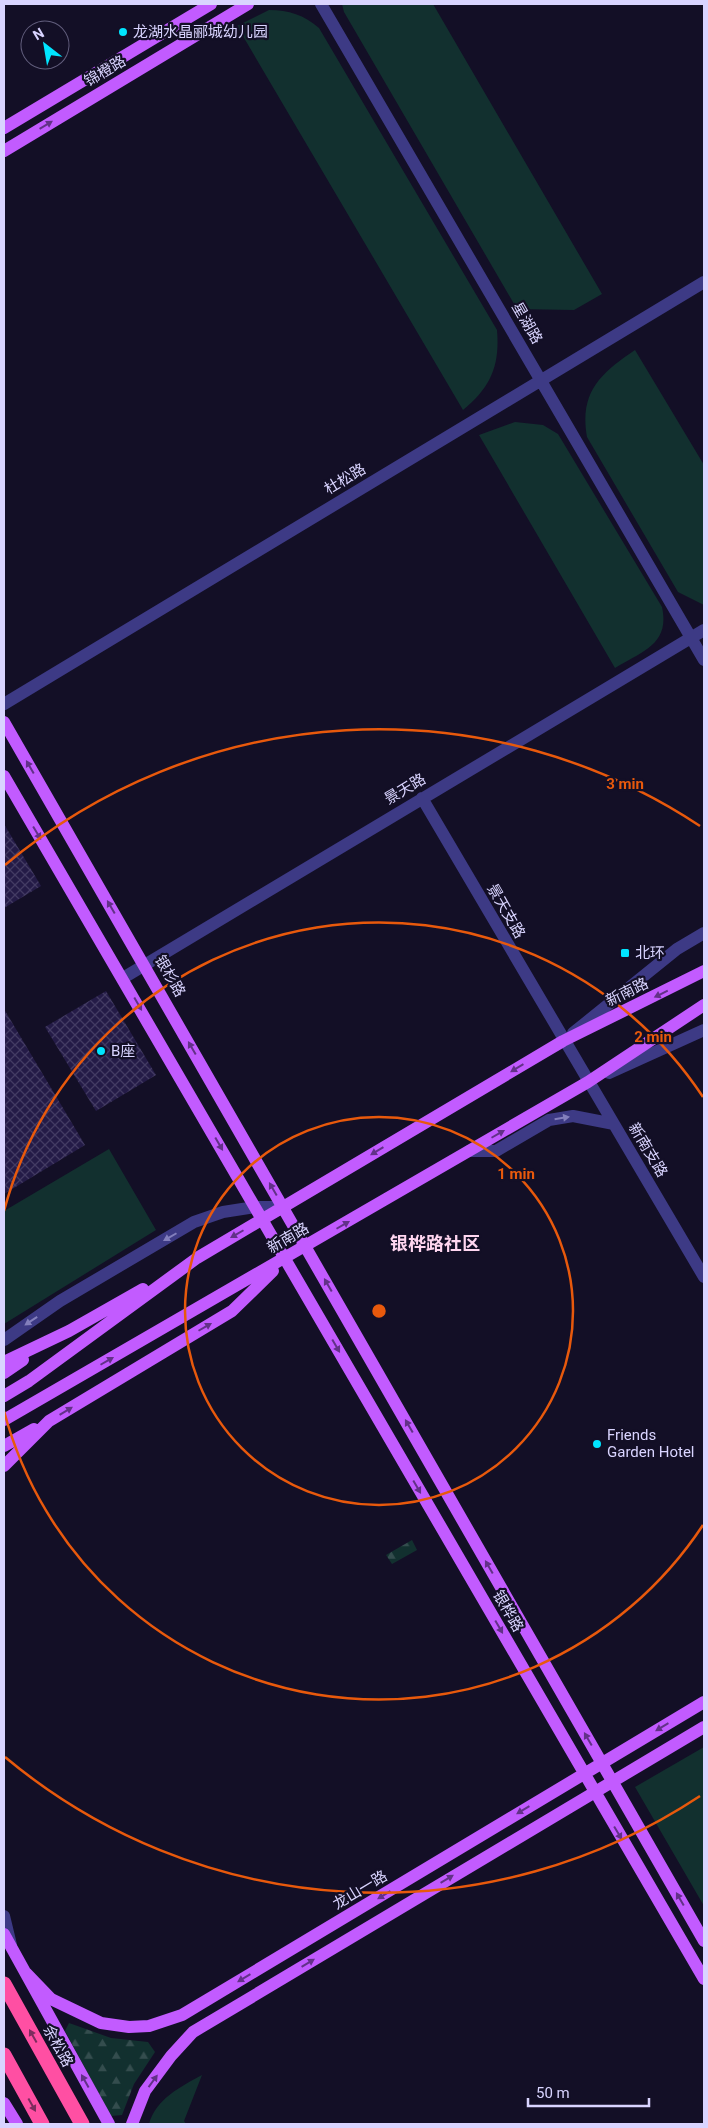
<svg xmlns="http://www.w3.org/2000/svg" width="708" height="2128" viewBox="0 0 708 2128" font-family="Roboto,'Noto Sans SC',sans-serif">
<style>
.forest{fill:url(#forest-firs)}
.park{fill:#12302f}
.building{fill:url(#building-cross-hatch)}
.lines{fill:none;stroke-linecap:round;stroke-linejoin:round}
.minor{stroke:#3d3a85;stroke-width:12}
.major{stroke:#c25bff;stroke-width:12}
.highway-bridge{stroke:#ff4fa3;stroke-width:15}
.oneway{fill:#623188}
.oneway2{fill:#837fbc}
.oneway3{fill:#7d2c5e}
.ring{fill:none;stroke:#e8590c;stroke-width:2.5}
.poi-dot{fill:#00e5ff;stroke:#130f26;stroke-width:2}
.labels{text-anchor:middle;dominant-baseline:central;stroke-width:4.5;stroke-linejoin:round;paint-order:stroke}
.poi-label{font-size:15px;fill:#d9d4ff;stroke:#130f26;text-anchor:start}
.street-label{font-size:15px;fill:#d9d4ff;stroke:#130f26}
.quarter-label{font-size:18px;font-weight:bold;fill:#ffd6f0;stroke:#130f26}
.centre{fill:#e8590c;stroke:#130f26;stroke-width:2.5}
.ring-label{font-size:15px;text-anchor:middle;font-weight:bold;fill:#e8590c;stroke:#130f26;stroke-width:4.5;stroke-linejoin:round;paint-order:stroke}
</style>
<defs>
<pattern id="forest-firs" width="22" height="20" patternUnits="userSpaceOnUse" patternTransform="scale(1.25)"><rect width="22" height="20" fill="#12302f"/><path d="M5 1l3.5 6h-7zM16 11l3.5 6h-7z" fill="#344d4e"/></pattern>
<pattern id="building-cross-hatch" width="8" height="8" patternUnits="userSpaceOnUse" patternTransform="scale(1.25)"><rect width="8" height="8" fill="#241b47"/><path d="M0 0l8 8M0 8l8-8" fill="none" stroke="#433b63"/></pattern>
</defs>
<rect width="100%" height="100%" fill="#130f26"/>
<path class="forest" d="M 412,1540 L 417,1550 L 392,1564 L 386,1555 Z
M 69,2023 L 111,2038 L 148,2042 L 155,2052 L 134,2084 L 122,2115 L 111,2116 L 65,2031 Z"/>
<path class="park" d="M 342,4 L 433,4 L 602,294 L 574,310 L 517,309 L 344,12 Z
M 269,10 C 289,10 304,15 319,28 L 497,330 C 500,365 491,387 463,410 L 237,26 Z
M 635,350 L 704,465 L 704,605 L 678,592 L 587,437 C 579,392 601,373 635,350 Z
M 515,422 L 543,425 L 558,434 L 662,607 C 670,644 643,651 615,668 L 479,435 Z
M 109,1149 L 156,1230 L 4,1324 L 4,1211 Z
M 704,1747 L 704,1906 L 635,1787 Z
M 202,2075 L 184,2121 L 186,2124 L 149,2124 C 156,2099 180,2087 202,2075 Z"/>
<path class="building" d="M 4,824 L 41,886 L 4,908 Z
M 106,991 L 156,1075 L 96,1111 L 45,1027 Z
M 4,1009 L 85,1145 L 4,1194 Z"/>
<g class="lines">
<path class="minor" d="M 321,4 L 704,660
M 4,704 L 704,282
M 422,798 L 704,1277
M 123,978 L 704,630
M 573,1033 L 677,949 L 704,933
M 609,1073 L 704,1030
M 469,1151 L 496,1151 L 549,1120 L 573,1116 L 614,1124
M 4,1340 L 60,1301 L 194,1222 L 223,1212 L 255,1207 L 283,1207
M 4,1916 L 11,1945"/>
<path class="major" d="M 4,128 L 211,4
M 4,151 L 248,4
M 4,722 L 704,1941
M 4,776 L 704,1979
M 4,1362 L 69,1331 L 143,1289
M 4,1373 L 23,1360
M 4,1396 L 29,1381 L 197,1258 L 563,1041 L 704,971
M 4,1420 L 588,1082 L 704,1005
M 4,1446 L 34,1429
M 4,1466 L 49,1421 L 232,1311 L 273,1271
M 4,1934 L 109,2124
M 26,1973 L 51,1999 L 101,2023 L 129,2027 L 149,2026 L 182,2015 L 704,1702
M 4,2103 L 17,2124
M 132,2124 L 145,2091 L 171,2056 L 193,2032 L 704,1727"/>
<path class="highway-bridge" d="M 4,1984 L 82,2124
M 4,2055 L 42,2124"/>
</g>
<defs><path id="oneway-solid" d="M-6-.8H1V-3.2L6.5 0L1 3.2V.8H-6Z" transform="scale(1.25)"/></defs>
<g class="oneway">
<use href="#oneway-solid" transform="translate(46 125) rotate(-31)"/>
<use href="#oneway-solid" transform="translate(30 767) rotate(-120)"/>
<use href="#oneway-solid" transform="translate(37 833) rotate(59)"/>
<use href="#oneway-solid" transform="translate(111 907) rotate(-120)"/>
<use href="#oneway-solid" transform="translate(661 994) rotate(154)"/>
<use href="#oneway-solid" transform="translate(138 1004) rotate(60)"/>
<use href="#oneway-solid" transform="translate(192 1048) rotate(-120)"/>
<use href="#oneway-solid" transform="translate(517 1068) rotate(149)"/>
<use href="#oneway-solid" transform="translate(498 1134) rotate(-30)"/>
<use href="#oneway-solid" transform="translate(219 1144) rotate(60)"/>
<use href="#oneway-solid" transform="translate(377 1151) rotate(149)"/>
<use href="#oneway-solid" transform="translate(273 1189) rotate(-120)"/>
<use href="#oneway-solid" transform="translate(343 1225) rotate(-30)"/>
<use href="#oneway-solid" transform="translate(237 1234) rotate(150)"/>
<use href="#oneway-solid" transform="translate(328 1285) rotate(-120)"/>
<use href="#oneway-solid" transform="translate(205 1327) rotate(-30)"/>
<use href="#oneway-solid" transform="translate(336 1346) rotate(60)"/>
<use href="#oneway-solid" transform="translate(107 1361) rotate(-30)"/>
<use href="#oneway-solid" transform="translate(66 1411) rotate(-31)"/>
<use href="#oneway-solid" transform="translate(409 1426) rotate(-120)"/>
<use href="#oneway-solid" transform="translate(417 1487) rotate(60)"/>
<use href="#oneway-solid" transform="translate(489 1567) rotate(-120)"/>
<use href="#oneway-solid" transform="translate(499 1627) rotate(60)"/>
<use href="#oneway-solid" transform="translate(662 1727) rotate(149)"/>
<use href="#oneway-solid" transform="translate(588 1739) rotate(-120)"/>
<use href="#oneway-solid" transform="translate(523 1810) rotate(149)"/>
<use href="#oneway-solid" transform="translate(618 1833) rotate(59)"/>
<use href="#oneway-solid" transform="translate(447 1879) rotate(-31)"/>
<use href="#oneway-solid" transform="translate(384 1895) rotate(149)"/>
<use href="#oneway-solid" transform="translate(680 1899) rotate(-120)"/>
<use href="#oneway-solid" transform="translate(308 1963) rotate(-31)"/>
<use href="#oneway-solid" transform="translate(244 1978) rotate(149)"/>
<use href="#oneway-solid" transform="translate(85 2081) rotate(-119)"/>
<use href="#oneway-solid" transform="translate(153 2081) rotate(-54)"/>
</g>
<g class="oneway2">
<use href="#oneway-solid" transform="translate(562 1118) rotate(-9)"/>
<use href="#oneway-solid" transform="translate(170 1237) rotate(150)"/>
<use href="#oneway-solid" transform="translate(31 1321) rotate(146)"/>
</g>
<g class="oneway3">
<use href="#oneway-solid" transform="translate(33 2036) rotate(-119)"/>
<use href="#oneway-solid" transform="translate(32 2105) rotate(61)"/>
</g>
<g class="ring">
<circle cx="379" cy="1311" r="194"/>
<path d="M703 1525A388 388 0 0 1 4 1411M4 1211A388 388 0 0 1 703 1097"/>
<path d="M700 1796A582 582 0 0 1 5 1757M5 865A582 582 0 0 1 700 826"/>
</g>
<g class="poi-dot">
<circle cx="123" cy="32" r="5"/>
<rect x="620" y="948" width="10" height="10" rx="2.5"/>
<circle cx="101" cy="1051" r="5"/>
<circle cx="597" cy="1444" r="5"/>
</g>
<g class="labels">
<g class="poi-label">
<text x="133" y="32">龙湖水晶郦城幼儿园</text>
<text x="635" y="953">北环</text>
<text x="111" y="1051">B座</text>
<text x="607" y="1435">Friends<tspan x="607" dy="17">Garden Hotel</tspan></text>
</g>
<g class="street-label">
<text transform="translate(105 71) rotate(-31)">锦橙路</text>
<text transform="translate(527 323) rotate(60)">星湖路</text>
<text transform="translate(345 479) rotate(-31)">杜松路</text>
<text transform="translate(405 789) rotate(-31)">景天路</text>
<text transform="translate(506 911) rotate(60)">景天支路</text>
<text transform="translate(170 976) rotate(60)">银杉路</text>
<text transform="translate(627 992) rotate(-26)">新南路</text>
<text transform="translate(648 1150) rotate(59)">新南支路</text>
<text transform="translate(288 1238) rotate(-30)">新南路</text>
<text transform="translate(508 1611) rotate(60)">银桦路</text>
<text transform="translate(360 1890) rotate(-31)">龙山一路</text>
<text transform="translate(58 2046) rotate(61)">余松路</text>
</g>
<g class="quarter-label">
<text x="435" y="1243">银桦路社区</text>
</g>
</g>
<circle cx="379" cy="1311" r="8" class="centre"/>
<g class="ring-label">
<text x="625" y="789">3 min</text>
<text x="653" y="1042">2 min</text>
<text x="516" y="1179">1 min</text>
</g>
<rect width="708" height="2128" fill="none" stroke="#d9d4ff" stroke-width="10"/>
<g transform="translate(45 45) rotate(329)"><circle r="24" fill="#130f26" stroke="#625e7d"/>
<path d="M0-4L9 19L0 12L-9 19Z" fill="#00e5ff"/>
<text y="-8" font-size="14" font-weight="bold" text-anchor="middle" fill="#d9d4ff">N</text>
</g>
<path d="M528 2098v8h121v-8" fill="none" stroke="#d9d4ff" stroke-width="2.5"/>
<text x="536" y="2098" font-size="15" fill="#d9d4ff" stroke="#130f26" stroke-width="4" paint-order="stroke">50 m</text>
</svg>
